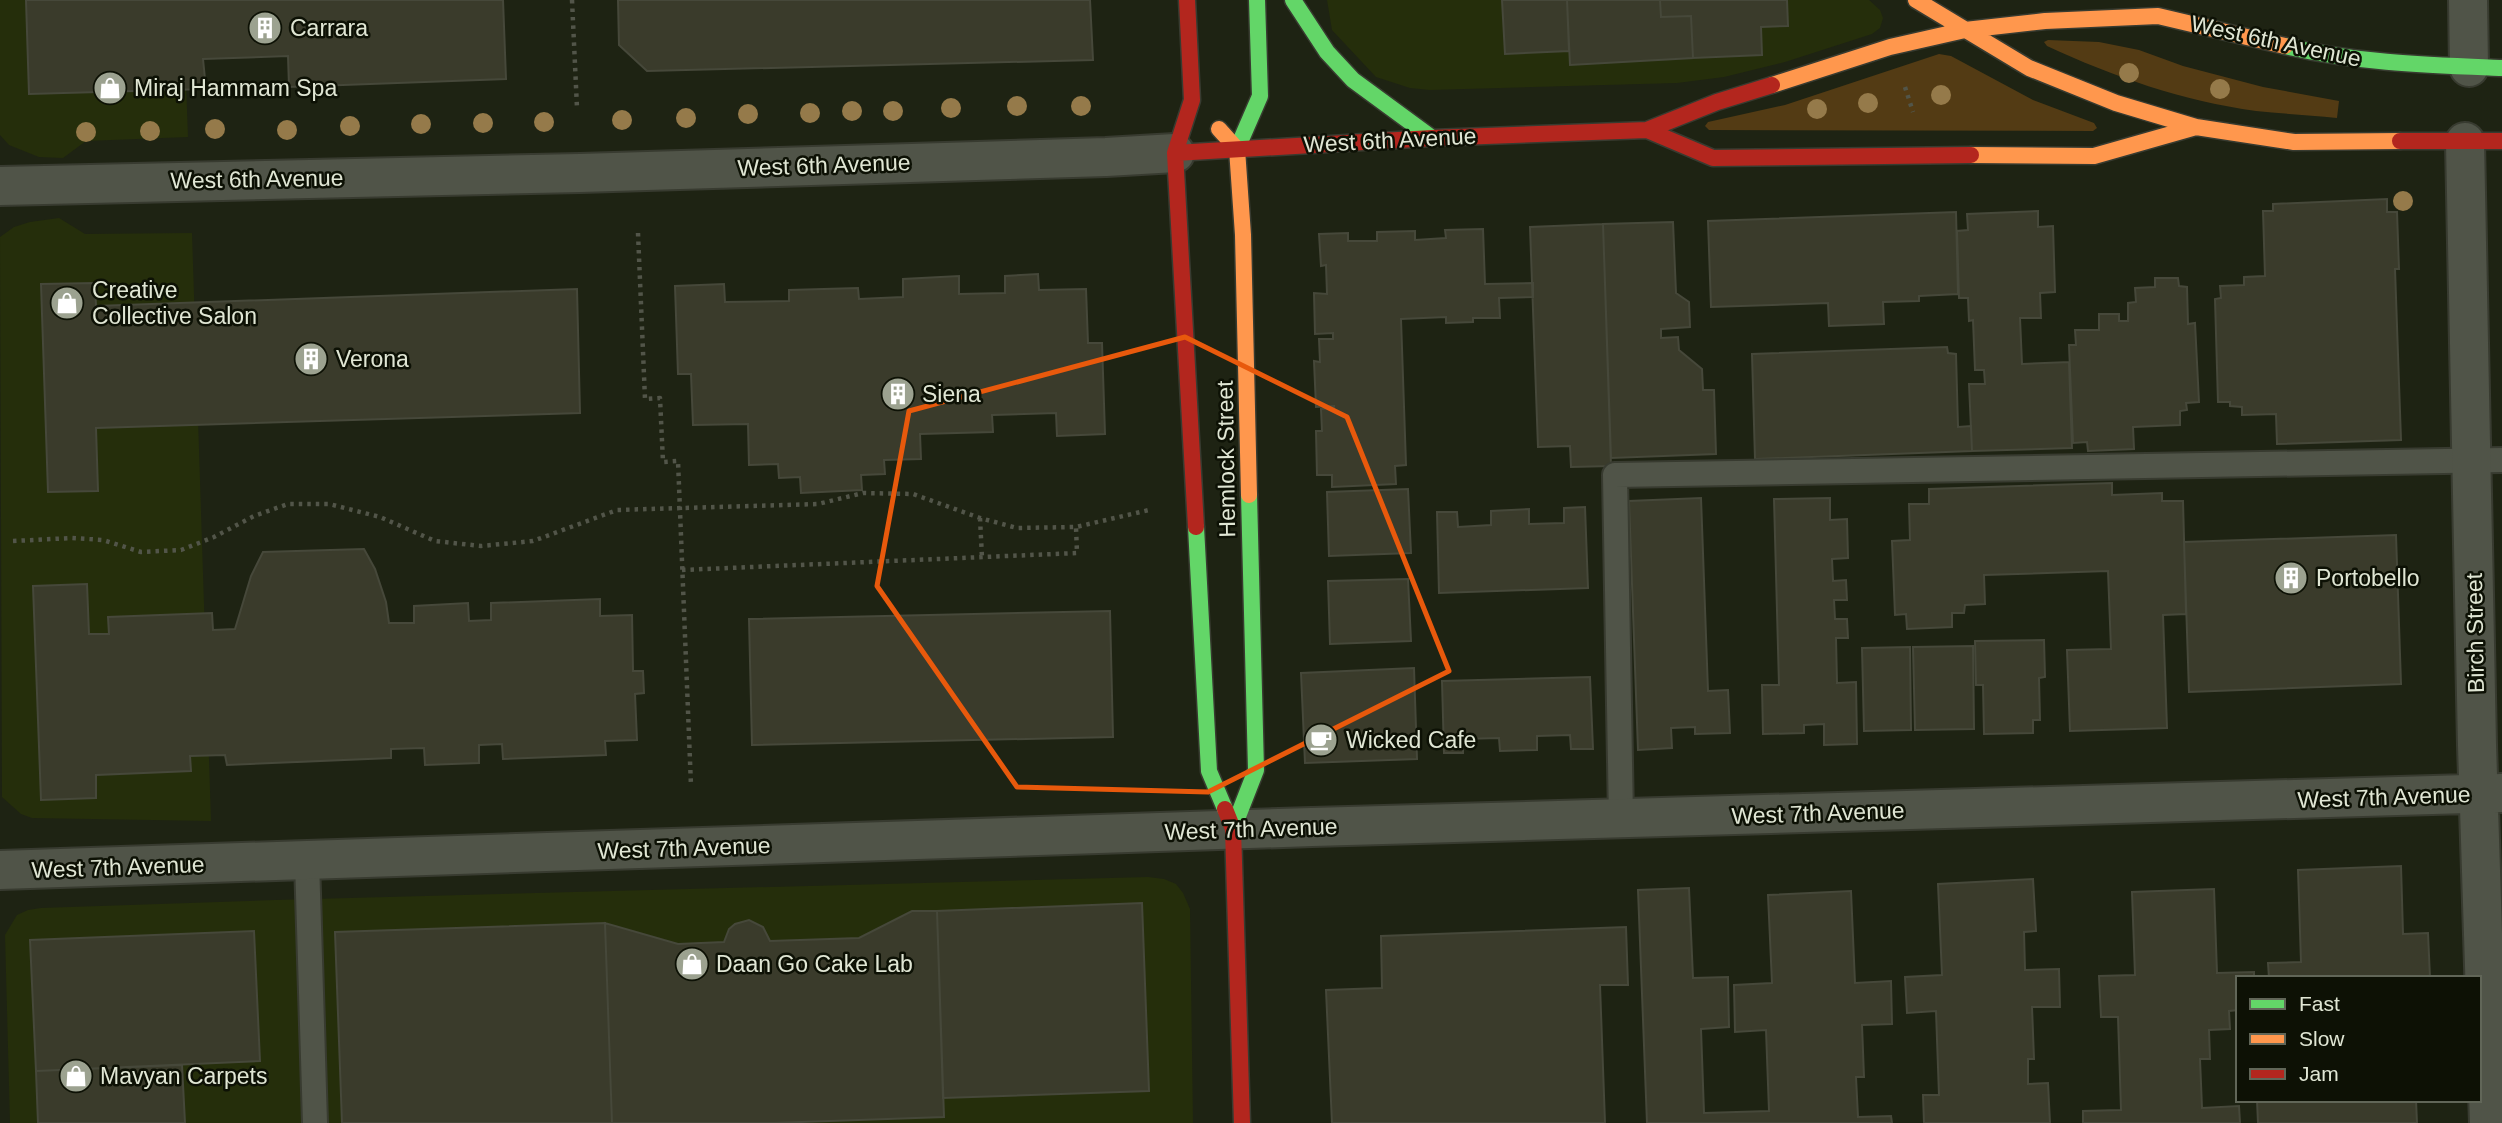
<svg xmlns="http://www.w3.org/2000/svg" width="2502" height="1123" viewBox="0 0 2502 1123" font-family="Helvetica,sans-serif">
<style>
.built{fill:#252e0b}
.green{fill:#533b14}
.building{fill:#3a3b2b;stroke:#46483a;stroke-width:2}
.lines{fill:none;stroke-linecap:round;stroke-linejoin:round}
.lane-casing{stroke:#383b30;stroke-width:28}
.street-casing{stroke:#383b30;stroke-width:42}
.fast-casing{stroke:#383b30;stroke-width:19}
.slow-casing{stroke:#383b30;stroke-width:19}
.jam-casing{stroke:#383b30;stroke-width:19}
.path{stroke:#525549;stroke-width:4.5;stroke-dasharray:3.5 5;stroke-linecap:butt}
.lane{stroke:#505448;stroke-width:24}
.street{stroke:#505448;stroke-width:38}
.fast{stroke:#63d668;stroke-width:16}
.slow{stroke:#ff974d;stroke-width:16}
.jam{stroke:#b3261e;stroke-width:16}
.tree{fill:#957a4a}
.marked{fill:none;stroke:#e8590c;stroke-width:5;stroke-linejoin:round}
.labels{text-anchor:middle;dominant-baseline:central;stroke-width:5;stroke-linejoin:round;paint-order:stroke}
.poi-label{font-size:23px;fill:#e0e6d4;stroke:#0d1105;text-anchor:start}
.street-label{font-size:23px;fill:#e0e6d4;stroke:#0d1105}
</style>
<rect width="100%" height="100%" fill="#1e2313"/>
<path class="built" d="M 0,0 L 183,0 L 188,137 L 86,141 L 63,158 L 39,157 L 9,145 L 0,135 Z
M 1327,0 L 1869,0 L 1880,10 L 1883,18 L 1880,28 L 1872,34 L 1785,62 L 1724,77 L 1677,83 L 1430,90 L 1410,88 L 1376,77 L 1332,30 Z
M 59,218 L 85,234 L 192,233 L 211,821 L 32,818 L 21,814 L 2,797 L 0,237 L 14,227 L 30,222 Z
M 1148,877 L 1164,879 L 1176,884 L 1183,893 L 1190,909 L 1193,1123 L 10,1123 L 5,935 L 17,915 L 28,910 L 41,908 L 275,900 Z"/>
<path class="green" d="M 2048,40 L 2099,42 L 2139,50 L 2183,66 L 2263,87 L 2339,101 L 2337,118 C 2310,115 2283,114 2256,111 C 2183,101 2114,77 2047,46 L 2044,42 Z
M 1939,54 L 1951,56 L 2033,100 L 2094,123 L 2097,128 L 2093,131 L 1709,130 L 1705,126 L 1708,122 L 1785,105 Z"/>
<path class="building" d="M 26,0 L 503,0 L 506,79 L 289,87 L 288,56 L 203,59 L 206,89 L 29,94 Z
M 618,0 L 1090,0 L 1093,60 L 647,71 L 619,45 Z
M 1502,0 L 1567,0 L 1569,51 L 1505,54 Z
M 1567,0 L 1660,0 L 1661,17 L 1691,16 L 1693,58 L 1570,65 Z
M 1660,0 L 1787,0 L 1788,26 L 1761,27 L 1762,55 L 1693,58 L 1691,16 L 1661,17 Z
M 2387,199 L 2387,212 L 2397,212 L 2399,269 L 2395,269 L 2401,440 L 2277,444 L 2276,414 L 2242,415 L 2242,407 L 2230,406 L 2230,402 L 2218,402 L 2215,299 L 2221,298 L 2220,286 L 2244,285 L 2244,277 L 2265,276 L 2263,211 L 2273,211 L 2273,204 Z
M 2038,211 L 2038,227 L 2053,226 L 2055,292 L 2040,293 L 2041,318 L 2020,318 L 2022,364 L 2069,362 L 2072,448 L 1972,451 L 1969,384 L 1985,384 L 1984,370 L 1975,370 L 1973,320 L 1969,321 L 1968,298 L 1959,298 L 1957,231 L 1968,230 L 1967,214 Z
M 1956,212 L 1958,294 L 1919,296 L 1919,301 L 1883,302 L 1884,324 L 1829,326 L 1828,303 L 1711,307 L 1708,221 Z
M 1673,222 L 1676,293 L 1689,302 L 1690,327 L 1661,329 L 1661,338 L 1678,337 L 1679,350 L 1702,369 L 1703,390 L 1714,390 L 1716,454 L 1611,458 L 1603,224 Z
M 1603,224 L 1611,466 L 1571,467 L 1570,446 L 1538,447 L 1530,227 Z
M 1483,229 L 1485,284 L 1533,283 L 1533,297 L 1499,298 L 1500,318 L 1473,318 L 1473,322 L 1446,323 L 1446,317 L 1401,319 L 1406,465 L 1395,466 L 1396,484 L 1332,487 L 1332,475 L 1317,475 L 1316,431 L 1322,431 L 1321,409 L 1334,408 L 1334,406 L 1316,407 L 1314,361 L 1320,362 L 1319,339 L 1333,339 L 1333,333 L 1315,334 L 1314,293 L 1327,294 L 1326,265 L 1321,266 L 1319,234 L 1348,233 L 1348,241 L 1377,241 L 1377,232 L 1415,231 L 1415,240 L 1446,238 L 1445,230 Z
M 1038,274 L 1039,290 L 1086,289 L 1088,343 L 1102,343 L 1105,434 L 1057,436 L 1056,413 L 992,415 L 993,432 L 920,434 L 921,459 L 884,460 L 885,474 L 861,475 L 862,490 L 801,493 L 800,477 L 779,478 L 778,464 L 749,465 L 748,424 L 693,425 L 691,374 L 678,374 L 675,286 L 724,284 L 725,302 L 789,301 L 789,290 L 858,288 L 859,299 L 903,297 L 903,279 L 959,276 L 959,294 L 1005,293 L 1005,276 Z
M 2155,278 L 2178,278 L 2179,286 L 2187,287 L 2188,324 L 2195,323 L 2199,402 L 2186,403 L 2187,410 L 2180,411 L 2180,425 L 2133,427 L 2134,449 L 2088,451 L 2087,442 L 2073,443 L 2069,345 L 2076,345 L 2075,330 L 2099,330 L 2099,314 L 2119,314 L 2119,321 L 2128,321 L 2128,303 L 2136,302 L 2135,288 L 2155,287 Z
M 95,283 L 96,306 L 577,289 L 580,413 L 96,428 L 98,491 L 48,492 L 41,284 Z
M 1947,347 L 1948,353 L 1956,354 L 1958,427 L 1971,426 L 1972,451 L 1755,459 L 1752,354 Z
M 2112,483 L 2112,495 L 2162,493 L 2162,501 L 2183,501 L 2186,614 L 2163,615 L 2167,728 L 2070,731 L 2067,650 L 2111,649 L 2108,571 L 1984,575 L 1985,604 L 1965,605 L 1964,613 L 1952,613 L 1952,627 L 1907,629 L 1906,614 L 1895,615 L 1892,541 L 1910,540 L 1909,504 L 1929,504 L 1929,489 Z
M 1408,489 L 1411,553 L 1329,556 L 1327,492 Z
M 1701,498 L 1708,691 L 1728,690 L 1730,733 L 1695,734 L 1695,727 L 1671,728 L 1672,748 L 1638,750 L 1629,501 Z
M 1830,498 L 1830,520 L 1847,519 L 1848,558 L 1832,559 L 1833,581 L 1846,580 L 1847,600 L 1834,600 L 1835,619 L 1847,619 L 1848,638 L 1836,638 L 1837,683 L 1856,682 L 1857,744 L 1824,745 L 1824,724 L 1804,725 L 1804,733 L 1763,734 L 1762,685 L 1779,685 L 1774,499 Z
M 1585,507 L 1588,588 L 1439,593 L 1437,512 L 1457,512 L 1458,527 L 1491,525 L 1491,511 L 1529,509 L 1529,524 L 1564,523 L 1564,508 Z
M 2396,535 L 2401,684 L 2189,692 L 2184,542 Z
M 364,549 L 375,569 L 386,602 L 389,623 L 414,623 L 414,606 L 468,603 L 469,621 L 491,620 L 491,603 L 600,599 L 600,616 L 632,615 L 633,671 L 643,671 L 644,693 L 635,694 L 637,740 L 605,741 L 606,755 L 503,759 L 502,744 L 479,745 L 479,763 L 425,765 L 424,748 L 391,749 L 391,758 L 227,765 L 225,755 L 190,756 L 191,771 L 96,775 L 96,798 L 41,800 L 33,586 L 87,584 L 89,634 L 109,634 L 108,617 L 212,613 L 213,630 L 235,629 L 251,576 L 263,552 Z
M 1408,579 L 1411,641 L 1330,644 L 1328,581 Z
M 1110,611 L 1113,737 L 752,745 L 749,619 Z
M 2044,640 L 2045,677 L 2039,678 L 2040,720 L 2033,720 L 2033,733 L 1984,734 L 1983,685 L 1976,685 L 1975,641 Z
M 1973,646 L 1974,729 L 1915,730 L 1913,647 Z
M 1910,647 L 1911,730 L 1864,731 L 1862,648 Z
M 1414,668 L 1417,759 L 1305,763 L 1301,673 Z
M 1590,677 L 1593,749 L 1571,749 L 1570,735 L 1537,736 L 1537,750 L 1500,751 L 1499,738 L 1463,739 L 1463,753 L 1444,753 L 1442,681 Z
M 2401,866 L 2403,934 L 2428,933 L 2430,978 L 2269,978 L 2268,963 L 2301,962 L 2298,870 Z
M 2033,879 L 2036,931 L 2024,932 L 2025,970 L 2059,969 L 2060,1007 L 2032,1007 L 2034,1059 L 2028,1059 L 2028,1084 L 2048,1083 L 2050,1123 L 1924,1123 L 1923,1095 L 1939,1095 L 1936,1011 L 1907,1013 L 1905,977 L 1942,975 L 1938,884 Z
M 1689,888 L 1693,978 L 1728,977 L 1729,1027 L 1701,1029 L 1704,1113 L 1769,1111 L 1766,1030 L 1735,1032 L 1734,985 L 1772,983 L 1768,895 L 1851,891 L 1855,983 L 1891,981 L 1892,1024 L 1862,1025 L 1864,1077 L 1856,1077 L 1858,1117 L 1891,1116 L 1892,1123 L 1647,1123 L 1638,890 Z
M 2214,889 L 2217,973 L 2254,972 L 2254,978 L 2238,978 L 2238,1010 L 2229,1011 L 2230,1029 L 2209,1030 L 2210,1059 L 2200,1059 L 2202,1108 L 2239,1106 L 2240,1123 L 2083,1123 L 2083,1111 L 2121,1110 L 2118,1017 L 2101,1017 L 2099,976 L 2135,975 L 2132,892 Z
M 1142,903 L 1149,1091 L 943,1098 L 937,911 Z
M 912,911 L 937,911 L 944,1117 L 773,1123 L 612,1123 L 605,923 L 678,944 L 724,942 L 729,929 L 735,924 L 749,920 L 763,927 L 770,941 L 859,938 Z
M 605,923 L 612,1123 L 342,1123 L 335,932 Z
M 1626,927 L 1628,985 L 1600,985 L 1605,1123 L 1332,1123 L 1326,990 L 1382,988 L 1381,936 Z
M 254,931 L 260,1061 L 36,1071 L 30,940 Z
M 182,1065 L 185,1123 L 38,1123 L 36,1071 Z
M 2257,1100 L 2416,1100 L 2417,1123 L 2258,1123 Z"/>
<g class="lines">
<defs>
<path id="lane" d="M 1621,819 L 1615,475 L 2502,460
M 307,861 L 315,1123"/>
<path id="street" d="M 2468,0 L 2469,67
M 2465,142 L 2477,745 L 2489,1123
M 0,186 L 580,173 L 1106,157 L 1175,153
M 0,870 L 1312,827 L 2502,793"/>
<path id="fast" d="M 1293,0 L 1327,52 L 1353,80 L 1432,138
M 2285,46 C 2357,63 2429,65 2502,68
M 1237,149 L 1260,96 L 1257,0
M 1196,527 L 1209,771 L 1225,809
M 1233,829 L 1256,770 L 1249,495"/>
<path id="slow" d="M 1916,0 L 2029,68 L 2116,103 L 2196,127
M 1772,85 L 1890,47 L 1965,30 L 2045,21 L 2158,16 L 2285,46
M 1219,129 L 1237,149 L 1243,235 L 1249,495
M 1971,155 L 2094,156 L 2196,127 L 2294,142 L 2400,141"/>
<path id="jam" d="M 1187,0 L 1192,100 L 1175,153 L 1196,527
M 1647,130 L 1713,158 L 1971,155
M 2400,141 L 2502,141
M 1175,153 L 1432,138 L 1647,130 L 1717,102 L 1772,85
M 1225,809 L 1233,829 L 1242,1123"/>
</defs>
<use href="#lane" class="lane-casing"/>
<use href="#street" class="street-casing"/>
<use href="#fast" class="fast-casing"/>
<use href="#slow" class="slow-casing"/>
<use href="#jam" class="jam-casing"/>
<path class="path" d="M 572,0 L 577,108
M 1905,87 L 1913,112
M 638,233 L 645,399 L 660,398 L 663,462 L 678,461 L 691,786
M 980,518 L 982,558
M 13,541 L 72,538 L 103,540 L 141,552 L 181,550 L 214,537 L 254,516 L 288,504 L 329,504 L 380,517 L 435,541 L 481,546 L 533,541 L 617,510 L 818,504 L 863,493 L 913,494 L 980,518 L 1017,528 L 1076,527 L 1149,510
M 682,570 L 1077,553 L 1076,527"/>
<use href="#lane" class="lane"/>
<use href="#street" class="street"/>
<use href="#fast" class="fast"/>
<use href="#slow" class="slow"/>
<use href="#jam" class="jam"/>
</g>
<g class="tree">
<circle cx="2129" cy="73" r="10"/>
<circle cx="2220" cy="89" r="10"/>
<circle cx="1941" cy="95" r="10"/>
<circle cx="1868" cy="103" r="10"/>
<circle cx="1017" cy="106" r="10"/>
<circle cx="1081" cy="106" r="10"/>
<circle cx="951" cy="108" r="10"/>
<circle cx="1817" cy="109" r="10"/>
<circle cx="852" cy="111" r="10"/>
<circle cx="893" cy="111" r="10"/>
<circle cx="810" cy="113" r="10"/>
<circle cx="748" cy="114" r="10"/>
<circle cx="686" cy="118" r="10"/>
<circle cx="622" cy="120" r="10"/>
<circle cx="544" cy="122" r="10"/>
<circle cx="483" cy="123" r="10"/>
<circle cx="421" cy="124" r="10"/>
<circle cx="350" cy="126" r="10"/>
<circle cx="215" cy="129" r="10"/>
<circle cx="287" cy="130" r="10"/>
<circle cx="150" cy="131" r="10"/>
<circle cx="86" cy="132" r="10"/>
<circle cx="2403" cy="201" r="10"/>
</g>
<path class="marked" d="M 1185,337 L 1347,417 L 1449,671 L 1208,792 L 1017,787 L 877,586 L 909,411 Z"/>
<defs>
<symbol id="building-disc" viewBox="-11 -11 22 22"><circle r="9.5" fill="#9ca290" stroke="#0d1105"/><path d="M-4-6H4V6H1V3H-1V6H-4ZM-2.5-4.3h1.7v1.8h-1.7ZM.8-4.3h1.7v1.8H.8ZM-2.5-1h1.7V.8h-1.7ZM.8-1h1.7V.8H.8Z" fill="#fff"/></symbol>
<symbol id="shop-disc" viewBox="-11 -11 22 22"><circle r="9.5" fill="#9ca290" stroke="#0d1105"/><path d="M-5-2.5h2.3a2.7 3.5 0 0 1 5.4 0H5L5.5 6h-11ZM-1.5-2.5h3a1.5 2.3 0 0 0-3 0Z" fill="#fff"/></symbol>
<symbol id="cafe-disc" viewBox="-11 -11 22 22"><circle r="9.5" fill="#9ca290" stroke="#0d1105"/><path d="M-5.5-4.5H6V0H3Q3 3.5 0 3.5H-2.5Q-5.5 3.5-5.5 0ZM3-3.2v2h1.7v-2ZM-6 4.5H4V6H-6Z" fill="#fff"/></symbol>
</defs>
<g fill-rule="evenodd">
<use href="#building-disc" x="246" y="9" width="38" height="38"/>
<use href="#shop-disc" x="91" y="69" width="38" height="38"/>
<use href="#shop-disc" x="48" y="284" width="38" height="38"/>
<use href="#building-disc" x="292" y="340" width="38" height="38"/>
<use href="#building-disc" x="879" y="375" width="38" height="38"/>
<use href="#building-disc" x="2272" y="559" width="38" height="38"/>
<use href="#cafe-disc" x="1302" y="721" width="38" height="38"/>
<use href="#shop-disc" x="673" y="945" width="38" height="38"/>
<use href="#shop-disc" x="57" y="1057" width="38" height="38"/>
</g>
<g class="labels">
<g class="poi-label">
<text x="290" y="28">Carrara</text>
<text x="134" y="88">Miraj Hammam Spa</text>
<text x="92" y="290">Creative<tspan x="92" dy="26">Collective Salon</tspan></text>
<text x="336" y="359">Verona</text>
<text x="922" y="394">Siena</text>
<text x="2316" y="578">Portobello</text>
<text x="1346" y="740">Wicked Cafe</text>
<text x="716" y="964">Daan Go Cake Lab</text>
<text x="100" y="1076">Mavyan Carpets</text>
</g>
<g class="street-label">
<text transform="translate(2276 41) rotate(12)">West 6th Avenue</text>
<text transform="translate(1390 140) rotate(-3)">West 6th Avenue</text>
<text transform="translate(824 165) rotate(-2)">West 6th Avenue</text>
<text transform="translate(257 179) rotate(-1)">West 6th Avenue</text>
<text transform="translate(1226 459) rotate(-91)">Hemlock Street</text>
<text transform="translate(2475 633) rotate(-91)">Birch Street</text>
<text transform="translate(2384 797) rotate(-2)">West 7th Avenue</text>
<text transform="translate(1818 813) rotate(-2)">West 7th Avenue</text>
<text transform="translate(1251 829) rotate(-2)">West 7th Avenue</text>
<text transform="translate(684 848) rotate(-2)">West 7th Avenue</text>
<text transform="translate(118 867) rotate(-2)">West 7th Avenue</text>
</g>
</g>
<rect x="2236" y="976" width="245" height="126" fill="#0d1105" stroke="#616658" stroke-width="2"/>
<rect x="2250" y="999" width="35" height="10" fill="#63d668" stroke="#616658" stroke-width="2"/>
<text x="2299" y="1011" font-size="21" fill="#e0e6d4">Fast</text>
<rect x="2250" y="1034" width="35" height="10" fill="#ff974d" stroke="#616658" stroke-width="2"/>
<text x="2299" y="1046" font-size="21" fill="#e0e6d4">Slow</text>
<rect x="2250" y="1069" width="35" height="10" fill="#b3261e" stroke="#616658" stroke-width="2"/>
<text x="2299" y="1081" font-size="21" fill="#e0e6d4">Jam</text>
</svg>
